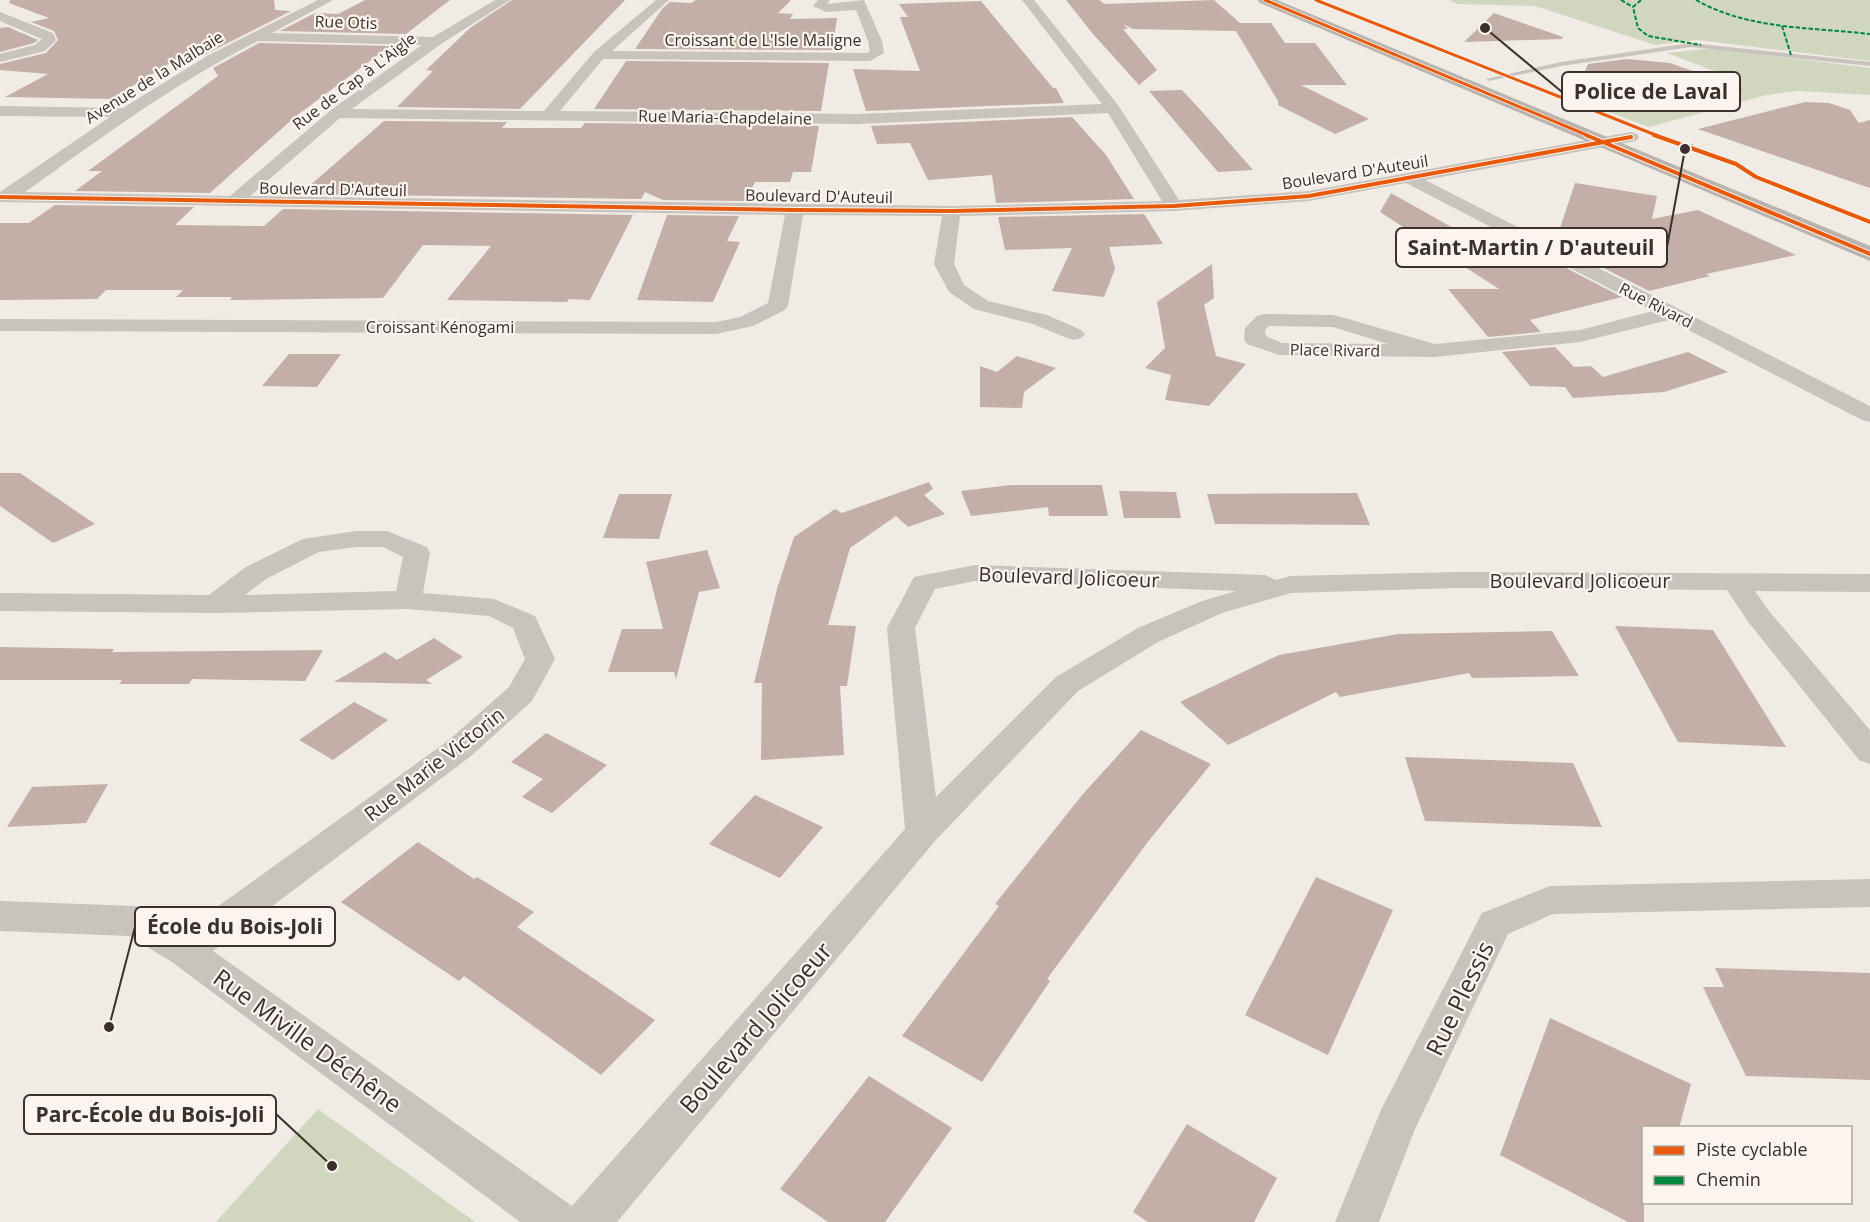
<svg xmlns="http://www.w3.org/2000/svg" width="1870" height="1222" viewBox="0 0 1870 1222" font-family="'Open Sans',sans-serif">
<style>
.green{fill:#d1d6bf}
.building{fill:#c3afa7}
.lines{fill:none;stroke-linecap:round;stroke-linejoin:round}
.path{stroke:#c2bbb6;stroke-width:2;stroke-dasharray:2 2;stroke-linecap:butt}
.lane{fill:#c9c3be;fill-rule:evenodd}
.street{fill:#c9c3be;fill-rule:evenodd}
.secondary{fill:#bab3ae;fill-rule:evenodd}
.quiet{stroke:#00873e;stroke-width:2;stroke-dasharray:4.5 2;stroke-linecap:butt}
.cycleway-far1-casing{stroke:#fbf5ee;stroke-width:4.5}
.cycleway-casing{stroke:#fbf5ee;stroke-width:6}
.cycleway-far1{stroke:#e8590c;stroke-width:3}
.cycleway{stroke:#e8590c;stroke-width:4}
.labels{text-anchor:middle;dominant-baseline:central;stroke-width:4.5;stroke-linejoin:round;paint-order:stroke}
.far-street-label{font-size:16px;fill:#3b302b;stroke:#fbf5ee}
.street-label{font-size:20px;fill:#3b302b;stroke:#fbf5ee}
.near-street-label{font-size:24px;fill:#3b302b;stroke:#fbf5ee}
.leader{fill:none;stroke:#3b302b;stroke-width:2}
.callout-dot{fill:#3b302b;stroke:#fbf5ee;stroke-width:2}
.callout{fill:#fbf5ee;stroke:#3b302b;stroke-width:2}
.callout-label{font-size:21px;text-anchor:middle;font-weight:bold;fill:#3b302b}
</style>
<rect width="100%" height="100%" fill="#f0ebe5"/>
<path class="green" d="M 1449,0 L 1870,0 L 1870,61 L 1697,40 L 1655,45 L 1535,6 L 1457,4 Z
M 1714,48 L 1870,68 L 1870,95 L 1797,91 L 1767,95 L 1649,127 L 1606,111 L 1676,92 L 1718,85 L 1718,78 L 1738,80 L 1667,53 Z
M 318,1109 L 475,1222 L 216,1222 Z"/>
<path class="building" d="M 10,0 L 274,0 L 275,10 L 291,11 L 204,55 L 198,46 L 111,99 L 5,97 L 48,74 L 0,70 L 0,64 L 46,53 L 58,40 L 54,31 L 31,22 L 49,18 L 9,3 Z
M 365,0 L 450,0 L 406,34 L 280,31 L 315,13 L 338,14 Z
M 512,0 L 625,0 L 520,109 L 397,107 L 433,71 L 426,70 L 470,28 Z
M 696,0 L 791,0 L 778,13 L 793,14 L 790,19 L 837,18 L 832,50 L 635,49 L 662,9 L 670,2 L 691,3 Z
M 1066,0 L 1099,0 L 1105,4 L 1214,0 L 1240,23 L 1271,23 L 1285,43 L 1315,43 L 1347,85 L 1301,85 L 1369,119 L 1335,134 L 1278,105 L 1278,101 L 1236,31 L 1133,29 L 1123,24 L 1128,29 L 1123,29 L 1157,70 L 1139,85 L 1093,34 Z
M 981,1 L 1053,88 L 1056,88 L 1064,103 L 866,111 L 853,69 L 920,71 L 900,17 L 908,17 L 899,4 Z
M 1494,13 L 1563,37 L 1562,39 L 1464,42 Z
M 8,27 L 38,40 L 34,43 L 0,52 L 0,28 Z
M 259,43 L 390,46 L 296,116 L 210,193 L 75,191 L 102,171 L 88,171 L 218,76 L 213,68 Z
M 1627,59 L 1670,63 L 1742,88 L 1740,99 L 1610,86 L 1583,76 L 1588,64 Z
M 626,61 L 829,63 L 821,111 L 594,109 Z
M 1182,90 L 1205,115 L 1253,170 L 1218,172 L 1149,91 Z
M 1805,102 L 1829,103 L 1850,110 L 1859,123 L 1870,120 L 1870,188 L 1698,129 Z
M 1072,117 L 1106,155 L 1134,199 L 996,203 L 992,175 L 928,180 L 910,143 L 877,144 L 871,126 Z
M 384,121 L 507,122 L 502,128 L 581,128 L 585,123 L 819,126 L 811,172 L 793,172 L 790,182 L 755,182 L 746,201 L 663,200 L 645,192 L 641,199 L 300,194 Z
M 1575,183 L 1657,196 L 1652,219 L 1698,210 L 1796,255 L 1706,274 L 1710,276 L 1649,291 L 1544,238 L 1558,234 Z
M 1391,193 L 1494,251 L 1520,244 L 1622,297 L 1530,320 L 1541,332 L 1488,337 L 1448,289 L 1499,289 L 1380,212 Z
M 55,205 L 194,207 L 175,225 L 264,226 L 283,209 L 633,215 L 590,300 L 569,299 L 567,302 L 447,300 L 491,246 L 423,245 L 383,298 L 230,300 L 232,297 L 176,297 L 183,290 L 106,290 L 97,299 L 0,300 L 0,223 L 29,223 Z
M 1144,214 L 1163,244 L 1109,247 L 1115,269 L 1104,297 L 1052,291 L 1072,248 L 1005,250 L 998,217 Z
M 667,215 L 739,216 L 727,241 L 740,242 L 713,302 L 637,300 Z
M 1212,264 L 1214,298 L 1204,305 L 1216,356 L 1246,364 L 1209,406 L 1165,400 L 1171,375 L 1145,368 L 1165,348 L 1157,302 Z
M 1555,347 L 1574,367 L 1591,366 L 1603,377 L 1688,352 L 1728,372 L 1664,392 L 1573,398 L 1565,387 L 1530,386 L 1502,352 Z
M 289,354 L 341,354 L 317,387 L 262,386 Z
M 1017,356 L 1056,368 L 1024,392 L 1022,408 L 980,407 L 980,366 L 997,372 Z
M 0,473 L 20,473 L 95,524 L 53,543 L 0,506 Z
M 929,482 L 933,489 L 924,495 L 945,514 L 908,527 L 896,516 L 850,548 L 828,625 L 856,626 L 847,686 L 840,686 L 844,755 L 761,760 L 762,683 L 754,683 L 777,589 L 794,537 L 835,509 L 842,513 Z
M 1010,485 L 1102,485 L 1108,516 L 1049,516 L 1048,507 L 971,516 L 961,491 Z
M 1119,491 L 1176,492 L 1181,518 L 1124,518 Z
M 1357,493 L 1370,525 L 1215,524 L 1207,494 Z
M 619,494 L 672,494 L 659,539 L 603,538 Z
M 707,550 L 720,588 L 699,592 L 676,679 L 674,672 L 608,672 L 622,629 L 663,629 L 646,562 Z
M 1615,626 L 1713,630 L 1786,747 L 1678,742 Z
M 1552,631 L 1579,676 L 1472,678 L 1469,673 L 1340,697 L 1336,692 L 1228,745 L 1180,702 L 1279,655 L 1398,634 Z
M 434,638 L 463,657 L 426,680 L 432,684 L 334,682 L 385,652 L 397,660 Z
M 0,647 L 114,649 L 112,652 L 323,650 L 305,681 L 192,679 L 189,684 L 119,684 L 122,680 L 0,680 Z
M 354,702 L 388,720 L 333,760 L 299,740 Z
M 1141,730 L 1211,764 L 1147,843 L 1047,979 L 1050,981 L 982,1082 L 902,1036 L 999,906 L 995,904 L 1083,794 Z
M 546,733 L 607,765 L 552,813 L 522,797 L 543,779 L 511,762 Z
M 1405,757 L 1573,763 L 1602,827 L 1425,821 Z
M 108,784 L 86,823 L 7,827 L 32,787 Z
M 755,795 L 823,827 L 780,878 L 709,844 Z
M 418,842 L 474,879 L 477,877 L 534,912 L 517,927 L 655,1020 L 601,1075 L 464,976 L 459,981 L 341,902 Z
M 1316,877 L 1393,910 L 1328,1055 L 1245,1015 Z
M 1715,968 L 1870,973 L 1870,1080 L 1746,1076 L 1703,987 L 1724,987 Z
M 1550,1018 L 1691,1084 L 1679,1128 L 1644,1128 L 1644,1222 L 1628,1222 L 1500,1155 Z
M 869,1076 L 952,1128 L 885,1222 L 828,1222 L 780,1189 Z
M 1187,1124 L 1277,1178 L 1254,1222 L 1148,1222 L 1133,1212 Z"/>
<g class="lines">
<path class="path" d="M 1691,145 L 1695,144"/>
<path class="lane" d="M 1691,43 L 1870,62 L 1870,66 L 1691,47 L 1561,66 L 1489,81 L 1486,79 L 1561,62 Z"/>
<path class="street" d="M 318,0 L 333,0 L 272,33 L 433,37 L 495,0 L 510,0 L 441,44 L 352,109 L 544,111 L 594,52 L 656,0 L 669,0 L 612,51 L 867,53 L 870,51 L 868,41 L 856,10 L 826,12 L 813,6 L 818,0 L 830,0 L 827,4 L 864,0 L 882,41 L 884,53 L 870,61 L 603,59 L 560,111 L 858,114 L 1102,104 L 1022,0 L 1034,0 L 1118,105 L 1179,200 L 1309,191 L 1631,132 L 1637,134 L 1639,137 L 1637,140 L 1631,142 L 1425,180 L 1870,406 L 1870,422 L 1862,420 L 1669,320 L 1580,342 L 1434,357 L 1279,355 L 1247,344 L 1244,339 L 1245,328 L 1257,316 L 1264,314 L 1334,315 L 1435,344 L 1580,330 L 1653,311 L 1406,183 L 1309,201 L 1174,211 L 960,216 L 954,264 L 964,285 L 988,301 L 1047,315 L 1081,330 L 1085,334 L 1081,338 L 1074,340 L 1067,338 L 1033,324 L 974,309 L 949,292 L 934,264 L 942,216 L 803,215 L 788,306 L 785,310 L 753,326 L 716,334 L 0,331 L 0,319 L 716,322 L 740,317 L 768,303 L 785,215 L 0,202 L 0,192 L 110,117 L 0,116 L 0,106 L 123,108 L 207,56 ZM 258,41 L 422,45 L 331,110 L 230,196 L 25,192 C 101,138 175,83 258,41 ZM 1108,113 L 1162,201 L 952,206 L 250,196 L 340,118 L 858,124 ZM 1269,326 L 1333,327 L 1388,344 L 1282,343 L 1266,336 L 1265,330 Z
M 0,12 L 53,33 L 56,40 L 45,51 L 0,62 L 0,54 L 35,45 L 42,39 L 0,21 Z
M 356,531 L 387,531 L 427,547 L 430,553 L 423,593 L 494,599 L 535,616 L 555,659 L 532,701 L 471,756 L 213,951 L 572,1206 L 905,829 L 887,628 L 914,577 L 975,565 L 1265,575 L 1276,580 L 1290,576 L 1457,572 L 1870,574 L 1870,592 L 1755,591 L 1769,611 L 1870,730 L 1870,764 L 1859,760 L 1749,623 L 1727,590 L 1457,588 L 1291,593 L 1222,613 L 1158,642 L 1078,691 L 935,841 L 617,1222 L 520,1222 L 172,962 L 129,936 L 0,931 L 0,901 L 135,906 L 148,910 L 184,931 L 449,740 L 509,687 L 525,659 L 513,628 L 489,616 L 408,609 L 215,613 L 0,611 L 0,593 L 209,595 L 246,567 L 303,539 ZM 356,547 L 383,547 L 403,557 L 396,591 L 245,595 L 266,579 L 319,552 ZM 975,581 L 1236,591 L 1202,601 L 1138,628 L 1056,677 L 936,797 L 915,628 L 935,589 Z
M 1870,879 L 1870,907 L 1553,914 L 1508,934 L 1415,1129 L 1379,1222 L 1335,1222 L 1381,1110 L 1482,913 L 1550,886 Z"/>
<path class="secondary" d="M 1258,0 L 1277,0 L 1870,246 L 1870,261 L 1260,3 Z"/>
<path class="quiet" d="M 1621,0 L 1633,7
M 1641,0 L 1633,7 L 1638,28 L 1648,36 L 1701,45
M 1696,0 C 1749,30 1811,27 1870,34
M 1782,26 L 1791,55"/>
<defs>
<path id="cycleway-far1" d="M 1265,0 L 1589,136
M 1316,0 L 1658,136"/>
<path id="cycleway" d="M 1586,135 L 1870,254
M 1654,135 L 1736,164 L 1756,177 L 1870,222
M 0,197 L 795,210 L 952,211 L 1174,206 L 1309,196 L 1631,137"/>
</defs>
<use href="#cycleway-far1" class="cycleway-far1-casing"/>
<use href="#cycleway" class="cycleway-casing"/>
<use href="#cycleway-far1" class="cycleway-far1"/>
<use href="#cycleway" class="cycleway"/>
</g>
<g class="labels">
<g class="far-street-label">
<text transform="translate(346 22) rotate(2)">Rue Otis</text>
<text x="763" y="40">Croissant de L'Isle Maligne</text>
<text transform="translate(154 77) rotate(-32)">Avenue de la Malbaie</text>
<text transform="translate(354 81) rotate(-37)">Rue de Cap à L'Aigle</text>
<text transform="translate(725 117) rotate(1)">Rue Maria-Chapdelaine</text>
<text transform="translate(1355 172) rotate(-9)">Boulevard D'Auteuil</text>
<text transform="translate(333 189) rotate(1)">Boulevard D'Auteuil</text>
<text transform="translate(819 196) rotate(1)">Boulevard D'Auteuil</text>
<text transform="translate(1656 305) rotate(27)">Rue Rivard</text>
<text x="440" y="327">Croissant Kénogami</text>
<text transform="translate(1335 350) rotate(1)">Place Rivard</text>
</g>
<g class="street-label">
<text transform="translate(1069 577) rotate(2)">Boulevard Jolicoeur</text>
<text x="1580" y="580">Boulevard Jolicoeur</text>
<text transform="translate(434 764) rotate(-38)">Rue Marie Victorin</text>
</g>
<g class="near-street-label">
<text transform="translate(1459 998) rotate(-64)">Rue Plessis</text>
<text transform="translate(755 1027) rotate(-49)">Boulevard Jolicoeur</text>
<text transform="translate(308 1040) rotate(36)">Rue Miville Déchêne</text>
</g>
</g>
<path class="leader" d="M1485 28L1562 92M1685 149L1667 247M109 1027L135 927M332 1166L276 1114"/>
<g class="callout-dot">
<circle cx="1485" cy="28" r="6"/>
<circle cx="1685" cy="149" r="6"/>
<circle cx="109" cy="1027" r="6"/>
<circle cx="332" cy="1166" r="6"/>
</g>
<g class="callout">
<rect x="1562" y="72" width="178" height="39" rx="6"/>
<rect x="1396" y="228" width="271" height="39" rx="6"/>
<rect x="135" y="907" width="200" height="39" rx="6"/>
<rect x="24" y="1095" width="252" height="39" rx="6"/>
</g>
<g class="callout-label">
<text x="1651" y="99">Police de Laval</text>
<text x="1531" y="255">Saint-Martin / D'auteuil</text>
<text x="235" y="934">École du Bois-Joli</text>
<text x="150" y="1122">Parc-École du Bois-Joli</text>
</g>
<rect x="1642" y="1126" width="210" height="78" fill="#fbf5ee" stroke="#aea6a0" stroke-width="1.5"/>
<rect x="1654" y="1146" width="30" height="9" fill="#e8590c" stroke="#aea6a0" stroke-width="1.5"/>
<text x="1696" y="1156" font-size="18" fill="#3b302b">Piste cyclable</text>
<rect x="1654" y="1176" width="30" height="9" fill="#00873e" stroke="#aea6a0" stroke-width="1.5"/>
<text x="1696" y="1186" font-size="18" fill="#3b302b">Chemin</text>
</svg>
